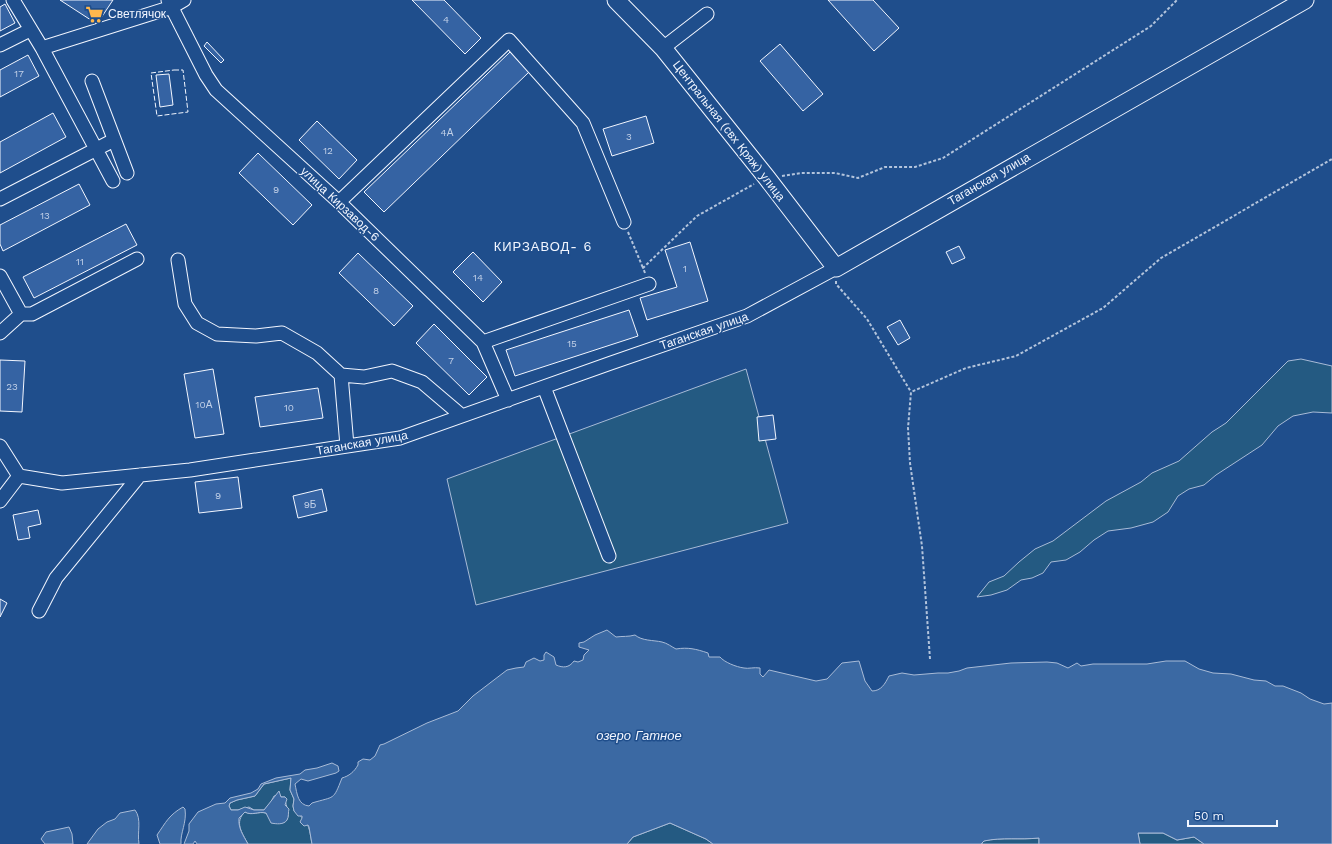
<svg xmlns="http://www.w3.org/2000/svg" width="1332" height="844" viewBox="0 0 1332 844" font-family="'Work Sans',sans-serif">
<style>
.green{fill:#245a82;stroke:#a8bbd7}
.water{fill:#3b69a3;stroke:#a8bbd7}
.building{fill:#3563a3;stroke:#f2f6ff}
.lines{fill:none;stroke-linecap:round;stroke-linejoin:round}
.minor-casing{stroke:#f2f6ff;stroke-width:15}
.major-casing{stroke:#f2f6ff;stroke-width:19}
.path{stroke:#b3c4dc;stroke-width:2;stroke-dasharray:3 2;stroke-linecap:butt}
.minor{stroke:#1f4e8c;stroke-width:13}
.major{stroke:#1f4e8c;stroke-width:17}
.fence{stroke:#f2f6ff;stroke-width:1;stroke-dasharray:5 2;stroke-linecap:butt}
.labels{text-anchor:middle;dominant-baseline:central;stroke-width:3;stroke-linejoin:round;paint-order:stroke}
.number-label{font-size:10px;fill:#c3d1e8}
.poi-label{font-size:12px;fill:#f2f6ff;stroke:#1f4e8c;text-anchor:start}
.street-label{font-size:12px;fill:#f2f6ff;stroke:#1f4e8c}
.neighbourhood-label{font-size:13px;letter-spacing:1px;fill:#f2f6ff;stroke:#1f4e8c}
.water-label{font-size:13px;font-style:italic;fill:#f2f6ff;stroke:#1f4e8c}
</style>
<rect width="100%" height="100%" fill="#1f4e8c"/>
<path class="green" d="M 1301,359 L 1332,366 L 1332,413 L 1313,412 L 1293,416 L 1278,426 L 1262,445 L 1216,475 L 1204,485 L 1189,489 L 1178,496 L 1168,512 L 1153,522 L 1131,528 L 1108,531 L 1094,540 L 1080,552 L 1066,560 L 1051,562 L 1043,573 L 1032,578 L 1021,580 L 1007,590 L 991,595 L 977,597 L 989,582 L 1004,576 L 1019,562 L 1035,549 L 1053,541 L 1106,501 L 1141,482 L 1152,473 L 1179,461 L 1212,432 L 1226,423 L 1288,361 Z
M 746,369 L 788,523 L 476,605 L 447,479 Z
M 291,778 L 290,790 L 294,799 L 293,806 L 294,811 C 310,822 309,828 312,844 L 248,844 C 242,833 234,822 245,812 C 252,816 258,811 266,813 C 270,819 286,830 288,816 C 289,810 285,804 285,797 L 281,797 L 280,795 L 274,796 L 271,802 L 264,810 L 254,810 L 249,807 L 238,810 L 231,810 L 229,806 L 230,803 L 237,800 L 255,796 L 264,784 Z
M 670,823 L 706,839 L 713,844 L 627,844 L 633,837 Z
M 1138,833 L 1163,833 L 1177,840 L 1194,837 L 1204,844 L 1140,844 Z
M 1039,838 L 1039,844 L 982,844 L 983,841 C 1002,837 1020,840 1039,838 Z"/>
<path class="water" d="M 607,630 L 616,637 C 623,636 628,637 635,635 C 642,641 653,640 662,642 C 667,643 672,647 676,649 C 688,647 696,649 708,653 L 709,657 L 720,657 C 724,662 736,667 744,668 C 748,669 754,667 760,668 L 760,674 L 763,677 L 769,670 L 816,681 L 827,679 L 842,663 L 859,661 L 865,681 L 872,691 C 881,691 885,684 889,676 L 902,673 L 914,675 L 938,673 L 948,673 L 959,671 L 967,668 L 1011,663 L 1047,662 L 1057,663 L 1068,668 L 1077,663 L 1081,666 L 1093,664 L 1147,664 L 1166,661 L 1185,661 L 1199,669 L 1213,673 L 1231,674 L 1254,680 L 1266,681 L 1275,686 L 1283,686 L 1301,693 L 1310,699 L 1324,704 L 1332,703 L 1332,844 L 1204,844 L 1194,837 L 1177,840 L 1163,833 L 1138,833 L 1140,844 L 1039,844 L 1039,838 C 1020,840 1002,837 984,841 L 981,844 L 713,844 L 706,839 L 670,823 L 633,837 L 627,844 L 312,844 L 309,827 L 308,825 L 304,826 L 300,822 L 302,818 L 302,816 L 298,816 L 294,811 L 293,806 L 294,799 L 290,790 L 291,778 L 264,784 L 255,796 L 237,800 L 230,803 L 229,806 L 231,810 L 238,810 L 245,807 L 254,810 L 264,810 L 279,791 L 281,797 L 285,797 L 287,799 L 285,805 L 289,809 C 288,812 289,817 287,820 C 284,825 276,824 271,823 L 266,813 C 258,811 252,816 245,812 L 239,818 C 238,828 243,835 248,844 L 197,844 L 195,841 L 193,844 L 184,844 L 189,831 L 189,824 L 198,812 L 216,804 L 225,803 L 230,798 L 251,793 L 258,789 L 261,784 L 276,778 L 300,774 L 305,770 L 317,768 L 332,763 L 338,766 L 339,771 L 336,773 L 308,781 L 301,779 L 295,784 C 297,794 298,805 309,806 L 312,803 C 335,796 333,801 342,778 C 349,776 354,772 358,765 L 358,762 L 363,759 L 370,760 L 375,756 L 380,745 L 384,744 L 427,723 L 458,711 L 473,696 L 507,670 L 516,668 L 524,667 L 526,662 L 534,658 L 540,661 L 544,660 L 544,655 L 546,652 L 554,657 L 556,665 C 563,668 569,668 574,661 L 578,662 L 583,660 L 584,655 L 589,650 L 579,647 L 579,643 L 584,642 L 595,635 Z
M 183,807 L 185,809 C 187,823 180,833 181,844 L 160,844 L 157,835 C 166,822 169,815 183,807 Z
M 135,810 C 142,819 137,832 139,844 L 87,844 L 98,829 L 107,822 L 115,819 L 120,813 Z
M 69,827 L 72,834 L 73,844 L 45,844 L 41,839 L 46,832 Z"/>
<path class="building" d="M 60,0 L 113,0 L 97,24 Z
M 412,0 L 444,0 L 481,38 L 465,54 Z
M 828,0 L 873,0 L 899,28 L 874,51 Z
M 5,4 L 15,23 L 0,31 L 0,7 Z
M 207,42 L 224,60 L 221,63 L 204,46 Z
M 780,44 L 823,94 L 803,111 L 760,61 Z
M 510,52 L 529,72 L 384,212 L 364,192 Z
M 28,55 L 39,76 L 0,97 L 0,70 Z
M 169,74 L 173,105 L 160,107 L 156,75 Z
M 53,113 L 66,137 L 0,173 L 0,142 Z
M 646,116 L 654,143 L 612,156 L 603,129 Z
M 317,121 L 357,160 L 339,179 L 299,140 Z
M 258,153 L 312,205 L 293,225 L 239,173 Z
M 79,184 L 90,205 L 3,251 L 0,244 L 0,225 Z
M 126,224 L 137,245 L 34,298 L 23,277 Z
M 690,242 L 708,301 L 647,320 L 640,298 L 677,287 L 665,250 Z
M 959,246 L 965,258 L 952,264 L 946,252 Z
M 473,252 L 502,282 L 483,302 L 453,272 Z
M 358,253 L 413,306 L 394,326 L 339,273 Z
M 629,310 L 638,336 L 515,376 L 506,350 Z
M 900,320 L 910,338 L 898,345 L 887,327 Z
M 434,324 L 487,377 L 469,395 L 416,343 Z
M 0,360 L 25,361 L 22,412 L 0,411 Z
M 213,369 L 224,434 L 195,438 L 184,374 Z
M 318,388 L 323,418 L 260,427 L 255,397 Z
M 773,415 L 776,439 L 759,441 L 757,417 Z
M 238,477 L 242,508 L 199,513 L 195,482 Z
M 322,489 L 327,511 L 298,518 L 293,496 Z
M 38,510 L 41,524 L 28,527 L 30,538 L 18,540 L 13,515 Z
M 0,599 L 7,603 L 0,617 Z"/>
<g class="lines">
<defs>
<path id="minor" d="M 13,0 L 42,48 L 113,181
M 168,0 L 206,75 L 216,90 L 339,202 L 483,342 L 508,400
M 0,45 L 30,30
M 42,48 L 172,7 L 184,0
M 663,48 L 707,14
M 92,81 L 127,173
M 0,199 L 114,140
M 339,202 L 509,40 L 583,123 L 624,222
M 178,260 L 185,304 L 197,323 L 217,334 L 256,336 L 282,333 L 317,353 L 341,375 L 364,377 L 392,371 L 422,382 L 462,416
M 0,276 L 21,314 L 32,314 L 137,259
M 0,333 L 21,314
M 483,342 L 649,284
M 341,375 L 347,446
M 544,387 L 609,556
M 0,446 L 19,476 L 62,483 L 190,470 L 400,438 L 611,363 L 747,316 L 836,268
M 0,501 L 19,476
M 39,611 L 56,578 L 140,475"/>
<path id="major" d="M 616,0 L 663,48 L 767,178 L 836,268 L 1305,0"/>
</defs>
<use href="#minor" class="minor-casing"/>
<use href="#major" class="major-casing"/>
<path class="path" d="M 782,176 L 801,173 L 835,173 L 858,178 L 885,167 L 915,167 L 943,158 L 1151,26 L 1177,0
M 628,232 L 643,268
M 645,273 L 643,268 L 697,216 L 754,184
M 836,281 L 836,284 L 867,319 L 911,392
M 930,659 L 922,546 L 910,463 L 908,428 L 911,392 L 966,368 L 1016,356 L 1103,308 L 1161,258 L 1332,159"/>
<use href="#minor" class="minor"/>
<use href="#major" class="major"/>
<path class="fence" d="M 174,70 L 183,70 L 188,112 L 157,116 L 151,73 Z"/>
</g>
<defs>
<symbol id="supermarket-bare" viewBox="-9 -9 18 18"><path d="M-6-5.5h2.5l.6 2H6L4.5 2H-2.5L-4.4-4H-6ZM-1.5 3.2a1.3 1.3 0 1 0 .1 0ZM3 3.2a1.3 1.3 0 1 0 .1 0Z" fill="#ffb74d" stroke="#1f4e8c" stroke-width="2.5" paint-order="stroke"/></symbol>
</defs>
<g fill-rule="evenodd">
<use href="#supermarket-bare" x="82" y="2" width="25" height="25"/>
</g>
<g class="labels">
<g class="number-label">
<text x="446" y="19">4</text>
<text x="19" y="73">17</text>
<text x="447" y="132">4А</text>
<text x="629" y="136">3</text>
<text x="328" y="150">12</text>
<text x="276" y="189">9</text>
<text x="45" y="215">13</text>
<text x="80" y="261">11</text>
<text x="685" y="268">1</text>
<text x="478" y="277">14</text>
<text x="376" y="290">8</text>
<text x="572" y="343">15</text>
<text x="451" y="360">7</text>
<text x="12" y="386">23</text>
<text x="204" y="404">10А</text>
<text x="289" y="407">10</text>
<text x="218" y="495">9</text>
<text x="310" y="504">9Б</text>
</g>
<g class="poi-label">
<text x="108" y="14">Светлячок</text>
</g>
<g class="street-label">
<text transform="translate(729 131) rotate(52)">Центральная (свх Кряж) улица</text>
<text transform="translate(989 179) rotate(-30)">Таганская улица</text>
<text transform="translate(340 204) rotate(43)">улица Кирзавод-6</text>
<text transform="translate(704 331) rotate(-19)">Таганская улица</text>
<text transform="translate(362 443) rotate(-10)">Таганская улица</text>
</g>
<g class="neighbourhood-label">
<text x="543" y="246">КИРЗАВОД- 6</text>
</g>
<g class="water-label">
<text x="639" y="735">озеро Гатное</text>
</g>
</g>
<path d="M1188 820v6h89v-6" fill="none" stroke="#f2f6ff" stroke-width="2"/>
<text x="1194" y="820" font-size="12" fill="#f2f6ff" stroke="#1f4e8c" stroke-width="3" paint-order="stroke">50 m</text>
</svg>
